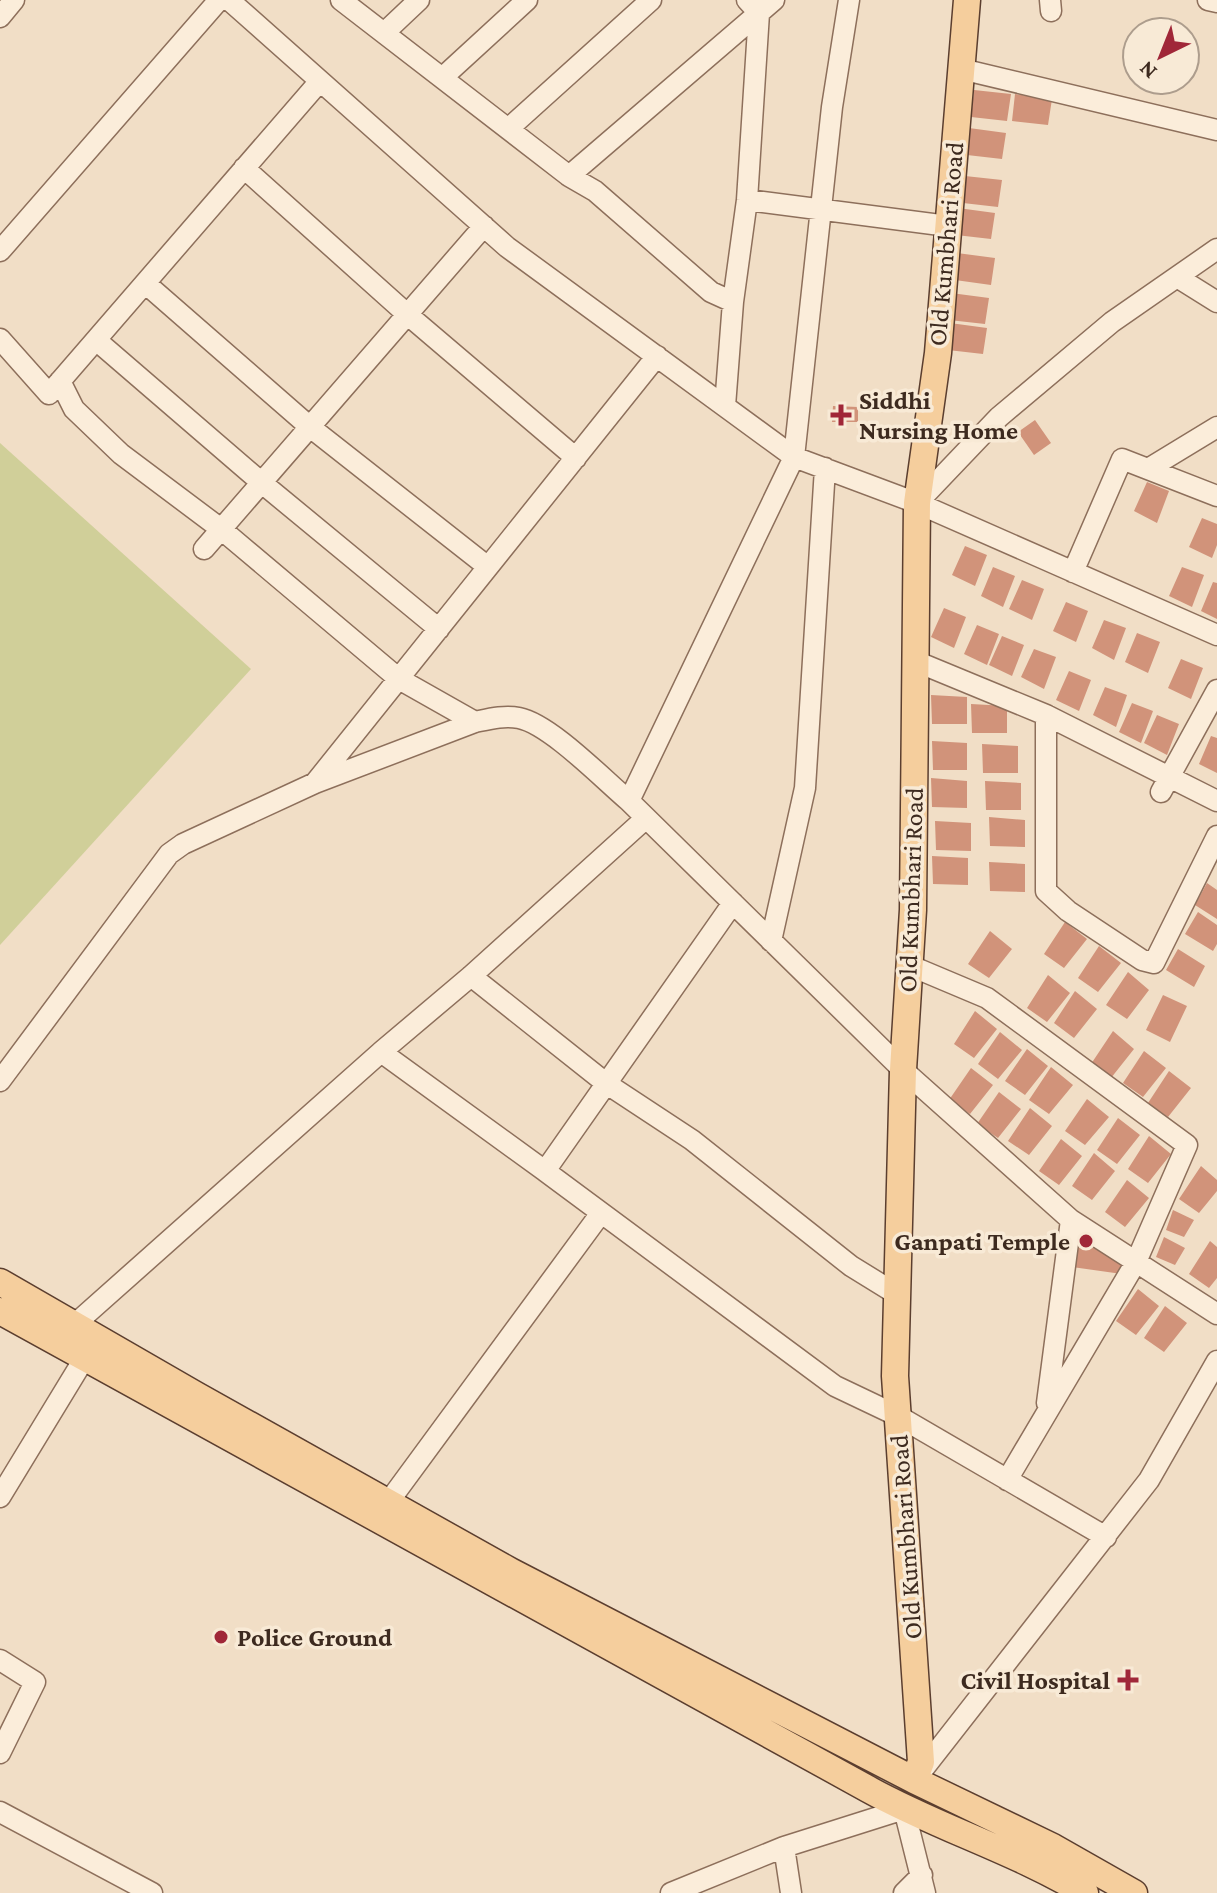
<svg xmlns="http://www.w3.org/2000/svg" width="1217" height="1893" viewBox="0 0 1217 1893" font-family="'Crimson Pro',serif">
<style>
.green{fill:#d0cf99}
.building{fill:#d1937a}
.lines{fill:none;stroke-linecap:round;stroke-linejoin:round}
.minor-casing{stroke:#8d6f5b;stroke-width:23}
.major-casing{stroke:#5b3e2f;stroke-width:29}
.minor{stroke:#fbedda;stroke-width:20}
.major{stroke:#f5ce9d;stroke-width:26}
.poi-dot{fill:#a02738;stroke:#f8ead6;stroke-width:3}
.labels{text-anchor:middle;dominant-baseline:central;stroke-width:7;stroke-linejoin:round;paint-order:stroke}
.street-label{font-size:26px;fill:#3d2a1f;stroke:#f8ead6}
.poi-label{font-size:26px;font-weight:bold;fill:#3d2a1f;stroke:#f8ead6;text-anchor:start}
</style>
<rect width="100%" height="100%" fill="#f1dec6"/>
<path class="green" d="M 0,443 L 251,669 L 0,945 Z"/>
<path class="building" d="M 974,90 L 1011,94 L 1007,121 L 971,117 Z
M 1015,94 L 1052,99 L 1048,125 L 1012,121 Z
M 969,128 L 1006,133 L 1002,159 L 967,155 Z
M 965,176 L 1002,180 L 998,207 L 963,203 Z
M 958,208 L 995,213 L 991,239 L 956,235 Z
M 957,253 L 995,258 L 991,285 L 955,280 Z
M 951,293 L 989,298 L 985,324 L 949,320 Z
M 950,323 L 987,328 L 983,354 L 948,350 Z
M 833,406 L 858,407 L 858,422 L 832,422 Z
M 1035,420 L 1051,443 L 1034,455 L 1018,432 Z
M 1147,482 L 1169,491 L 1157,523 L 1134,511 Z
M 1202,518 L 1217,524 L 1217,545 L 1212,558 L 1189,547 Z
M 965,546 L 987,555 L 975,586 L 952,575 Z
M 993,567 L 1015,576 L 1003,607 L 981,596 Z
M 1182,567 L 1204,575 L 1192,607 L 1169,596 Z
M 1022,580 L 1044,589 L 1032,620 L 1009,609 Z
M 1213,582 L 1217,583 L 1217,619 L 1201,611 Z
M 1066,602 L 1088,611 L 1076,642 L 1053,631 Z
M 944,608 L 966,617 L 954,648 L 931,637 Z
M 1104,620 L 1126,628 L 1114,660 L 1092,648 Z
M 977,625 L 999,634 L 987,665 L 964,654 Z
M 1137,633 L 1160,642 L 1148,673 L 1125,662 Z
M 1002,636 L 1024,645 L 1012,676 L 989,665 Z
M 1034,649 L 1056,657 L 1044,689 L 1021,677 Z
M 1181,659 L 1203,668 L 1191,699 L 1168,688 Z
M 1069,671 L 1091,680 L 1079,711 L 1056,700 Z
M 1105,687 L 1127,695 L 1116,727 L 1093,715 Z
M 931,695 L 967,697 L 967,724 L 932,724 Z
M 1132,703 L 1153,711 L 1141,743 L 1119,732 Z
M 971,704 L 1007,706 L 1007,733 L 972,733 Z
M 1157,715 L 1179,724 L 1167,755 L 1144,743 Z
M 1211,736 L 1217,738 L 1217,773 L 1199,764 Z
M 932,741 L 967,743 L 967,770 L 933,770 Z
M 982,744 L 1018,746 L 1018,773 L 983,773 Z
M 931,778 L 967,781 L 967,808 L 932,807 Z
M 985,781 L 1021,783 L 1021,810 L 986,810 Z
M 989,817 L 1025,820 L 1025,847 L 990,846 Z
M 935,821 L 971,823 L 971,851 L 936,850 Z
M 932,856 L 968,858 L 968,885 L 933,884 Z
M 989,862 L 1025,864 L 1025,892 L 990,891 Z
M 1207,883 L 1217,890 L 1217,919 L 1195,905 Z
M 1198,912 L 1217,925 L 1217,944 L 1213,951 L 1185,934 Z
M 1065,922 L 1087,939 L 1064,968 L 1044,954 Z
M 990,931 L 1012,949 L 989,978 L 968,964 Z
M 1099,946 L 1121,963 L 1098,992 L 1078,978 Z
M 1178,949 L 1205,966 L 1194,987 L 1166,970 Z
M 1128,972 L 1149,990 L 1127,1019 L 1106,1005 Z
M 1048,975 L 1070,993 L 1047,1022 L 1027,1008 Z
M 1075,991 L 1097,1009 L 1074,1038 L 1054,1023 Z
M 1163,995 L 1187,1006 L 1170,1042 L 1146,1030 Z
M 975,1011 L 997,1029 L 974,1058 L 954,1044 Z
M 1113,1031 L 1134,1049 L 1111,1078 L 1091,1064 Z
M 1000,1032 L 1022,1050 L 998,1079 L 978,1064 Z
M 1027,1049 L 1048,1066 L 1025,1095 L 1005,1081 Z
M 1144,1051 L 1166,1068 L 1143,1097 L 1123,1083 Z
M 1051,1067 L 1073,1085 L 1049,1114 L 1029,1100 Z
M 971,1068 L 993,1085 L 970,1114 L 949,1100 Z
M 1169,1071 L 1191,1088 L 1168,1117 L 1148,1103 Z
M 999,1092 L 1021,1109 L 998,1138 L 977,1124 Z
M 1087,1099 L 1109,1117 L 1085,1145 L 1065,1131 Z
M 1030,1108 L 1052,1126 L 1029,1155 L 1008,1141 Z
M 1118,1118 L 1140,1135 L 1117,1164 L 1097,1150 Z
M 1149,1136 L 1171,1154 L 1148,1183 L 1128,1169 Z
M 1061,1139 L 1082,1156 L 1059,1185 L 1039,1171 Z
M 1094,1153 L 1115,1171 L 1092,1200 L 1072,1186 Z
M 1201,1166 L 1217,1180 L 1217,1191 L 1199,1213 L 1179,1199 Z
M 1127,1180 L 1149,1198 L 1125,1227 L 1105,1212 Z
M 1173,1210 L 1194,1220 L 1184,1237 L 1166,1230 Z
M 1071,1220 L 1136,1262 L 1129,1275 L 1065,1266 Z
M 1164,1237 L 1185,1248 L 1175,1265 L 1156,1257 Z
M 1210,1241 L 1217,1247 L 1217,1278 L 1209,1288 L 1189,1274 Z
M 1138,1289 L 1159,1306 L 1136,1335 L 1116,1321 Z
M 1165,1306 L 1187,1323 L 1164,1352 L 1144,1338 Z"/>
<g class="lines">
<defs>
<path id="minor" d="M 229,0 L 507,247 L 794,457 L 917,503 L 1217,635
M 341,0 L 569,176 L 774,0
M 849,0 L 832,107 L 794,457 L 629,801 L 903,1070 L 1071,1220 L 1217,1314
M 1050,0 L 1051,11
M 1208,0 L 1217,2
M 0,17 L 14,0
M 384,33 L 419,0
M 961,69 L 1217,130
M 442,78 L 527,0
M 508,129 L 651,0
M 244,168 L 408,315 L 576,458
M 569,176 L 595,191 L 711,292 L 733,302
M 747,200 L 948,226
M 0,251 L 219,0
M 1177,277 L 1217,302
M 145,283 L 310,427 L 488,567
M 0,339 L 49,394 L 320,81
M 96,340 L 262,483 L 439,629
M 60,381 L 74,409 L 121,454 L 221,529 L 399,679 L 475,722
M 725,406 L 733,302 L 747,200 L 759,13 L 747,0
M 1148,469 L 1217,427
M 917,503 L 999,417 L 1112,322 L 1217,249
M 204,549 L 484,226
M 1073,572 L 1122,459 L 1217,496
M 915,661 L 1046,715
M 315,783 L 657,356
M 1161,792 L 1217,690
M 1217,801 L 1046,715 L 1046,891 L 1068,911 L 1142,960 L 1154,963 L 1217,836
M 733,903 L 545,1171 L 835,1386 L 898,1416 L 1106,1537
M 771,941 L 805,788 L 825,468
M 911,966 L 987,998 L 1187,1145 L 1136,1262 L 1007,1480
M 471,976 L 607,1084 L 692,1140 L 851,1266 L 898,1295
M 0,1081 L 169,854 L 183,844 L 315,783 L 475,722 C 489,719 504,715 519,718 C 550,724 604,780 629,801
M 545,1171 L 381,1052 L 471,976 L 645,819
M 74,1325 L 381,1052
M 1047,1403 L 1071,1220
M 0,1497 L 84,1359
M 387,1504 L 601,1213
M 0,1660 L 35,1682 L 0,1753
M 917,1777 L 1149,1480 L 1217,1361
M 0,1812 L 152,1893
M 784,1847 L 791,1893
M 671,1893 L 784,1847 L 904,1809 L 925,1893
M 904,1893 L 922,1875"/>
<path id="major" d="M 0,1282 L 196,1395 L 512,1572 L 914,1780 L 1053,1847 L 1134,1893
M 0,1311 C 288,1472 578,1630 868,1789 C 938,1828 1016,1851 1085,1893
M 914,1780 L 921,1762 L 895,1376 L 903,1070 L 913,910 L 917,503 L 938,353 L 967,0"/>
</defs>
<use href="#minor" class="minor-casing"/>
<use href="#major" class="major-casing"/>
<use href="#minor" class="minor"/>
<use href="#major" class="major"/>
</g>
<g class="poi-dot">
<path d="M837 403h8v8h8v8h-8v8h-8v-8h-8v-8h8z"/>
<circle cx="1086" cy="1241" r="8"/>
<circle cx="221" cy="1637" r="8"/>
<path d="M1124 1668h8v8h8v8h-8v8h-8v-8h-8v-8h8z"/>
</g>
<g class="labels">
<g class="street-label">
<text transform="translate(946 244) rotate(-85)">Old Kumbhari Road</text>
<text transform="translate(911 890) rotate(-88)">Old Kumbhari Road</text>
<text transform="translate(906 1537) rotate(-94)">Old Kumbhari Road</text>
</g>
<g class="poi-label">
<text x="859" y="400">Siddhi<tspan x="859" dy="30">Nursing Home</tspan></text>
<text x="1070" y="1241" text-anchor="end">Ganpati Temple</text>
<text x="237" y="1637">Police Ground</text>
<text x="1110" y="1680" text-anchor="end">Civil Hospital</text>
</g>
</g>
<g transform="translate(1161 56) rotate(223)"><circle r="38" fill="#f8ead6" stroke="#ad9d8d" stroke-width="2"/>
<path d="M0-6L14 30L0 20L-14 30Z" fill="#a02738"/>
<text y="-12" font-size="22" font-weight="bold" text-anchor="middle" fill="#3d2a1f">N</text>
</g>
</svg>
